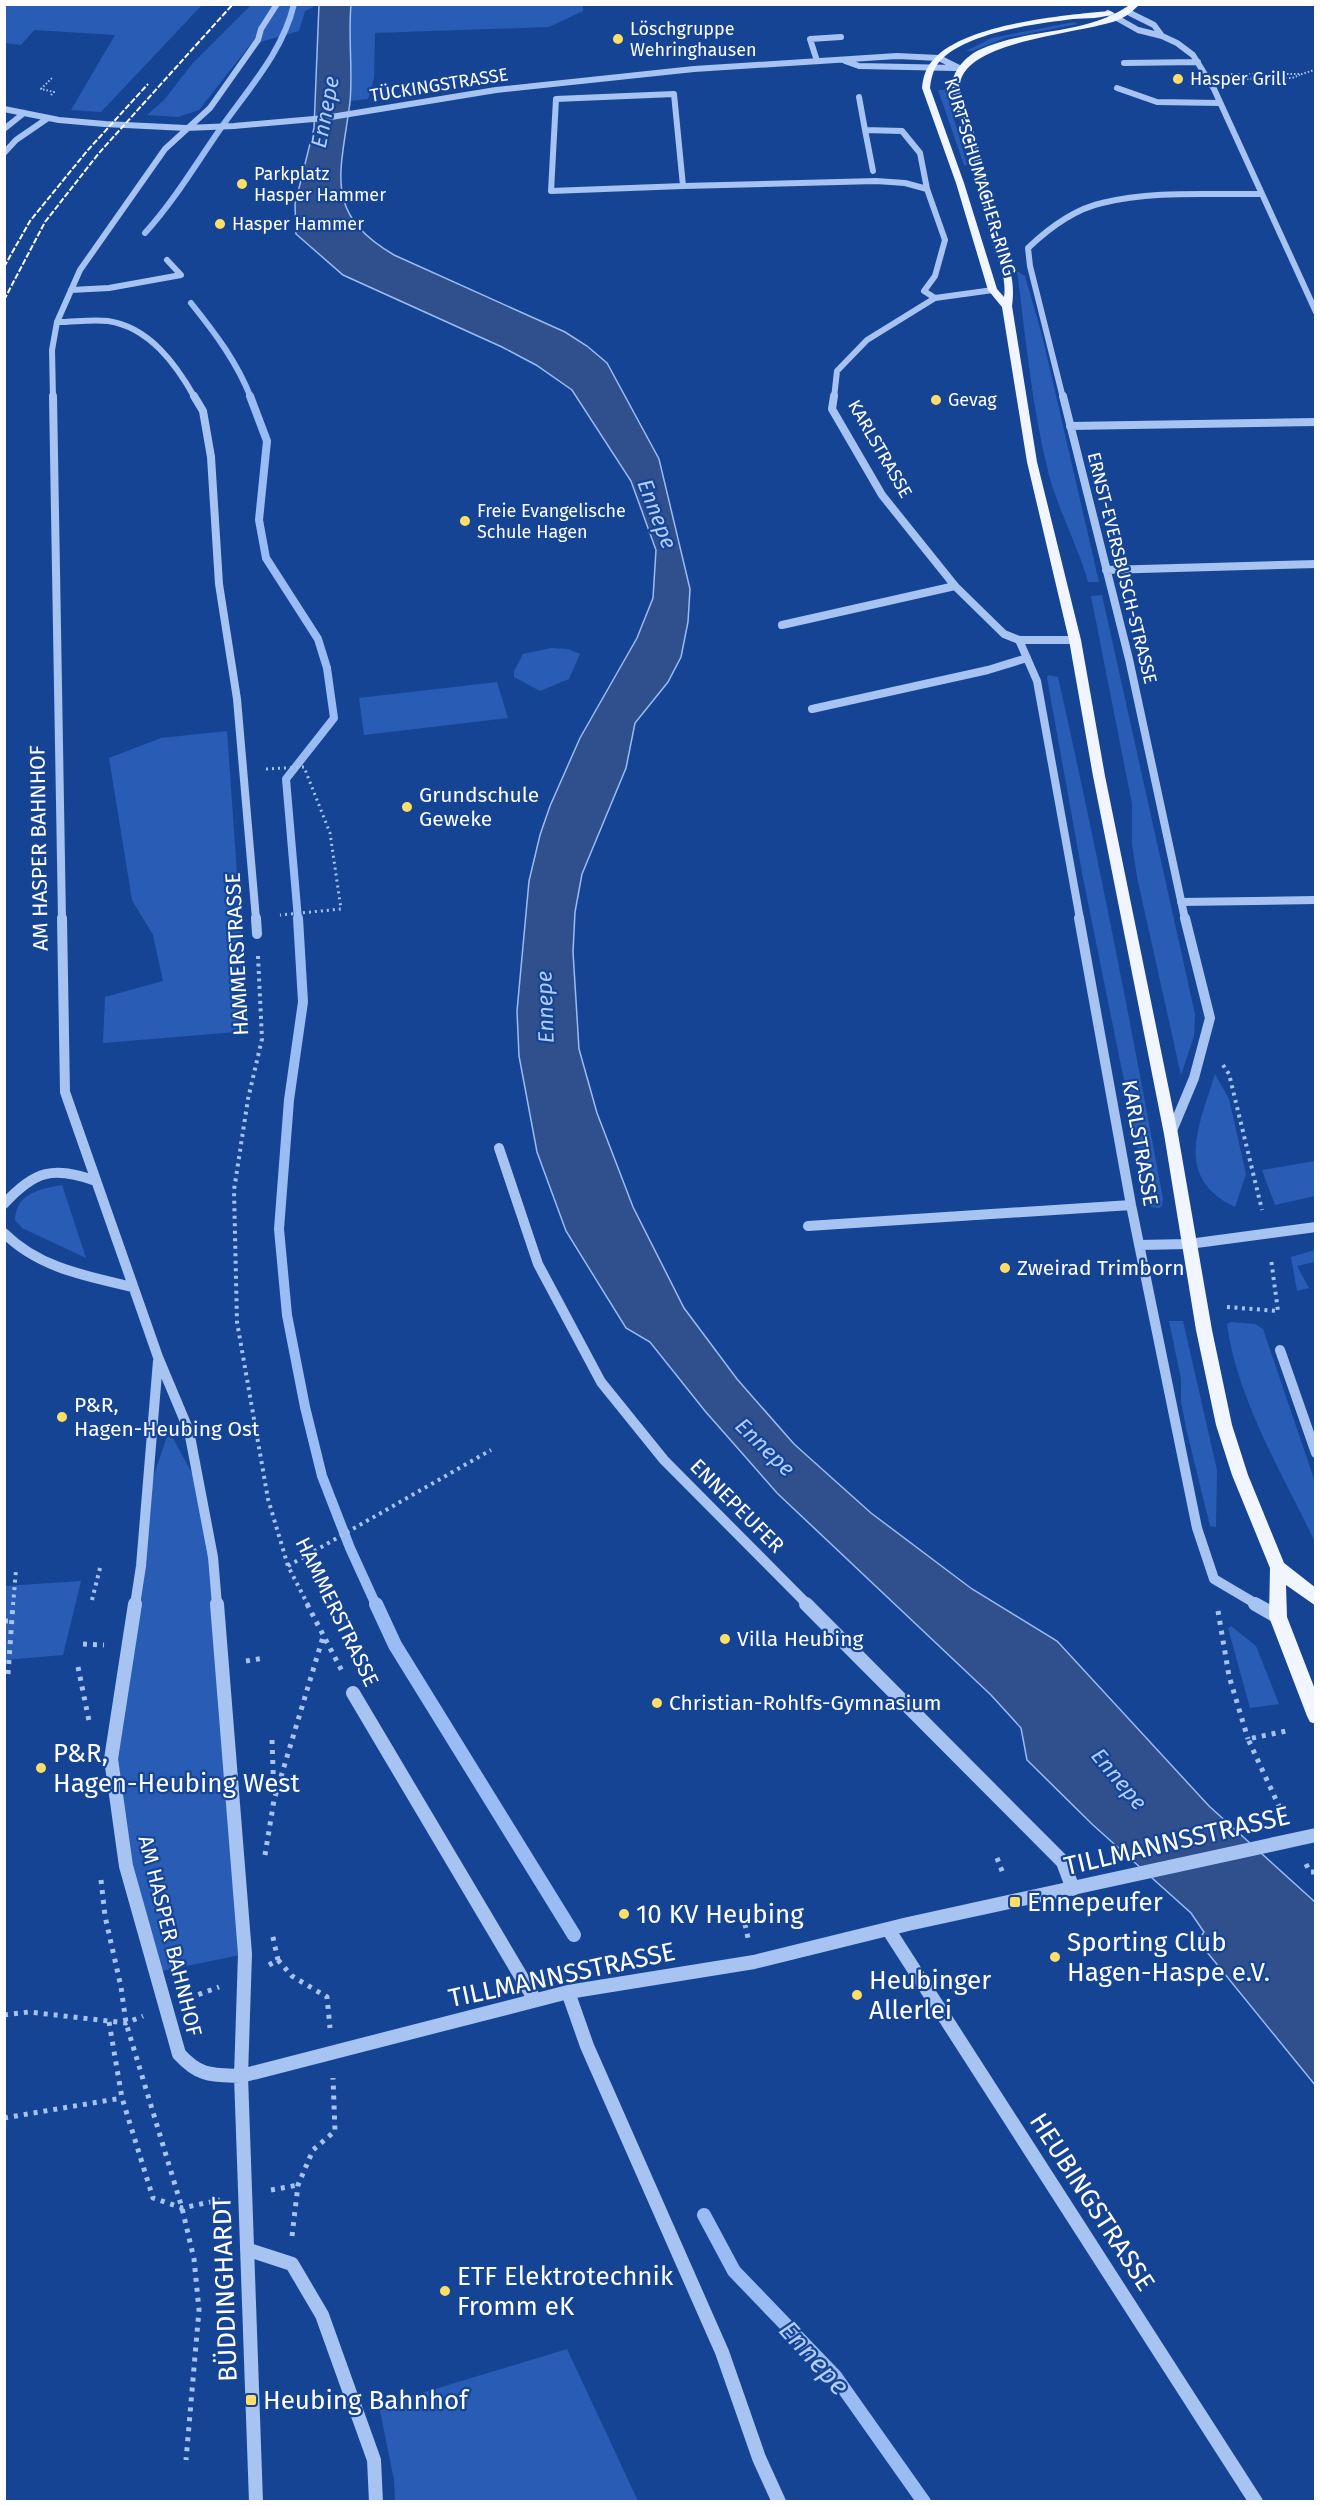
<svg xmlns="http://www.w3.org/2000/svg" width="1320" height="2506" viewBox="0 0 1320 2506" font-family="'Fira Sans',sans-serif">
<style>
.green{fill:#295cb4}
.water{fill:#2f508d;stroke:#99bcf4;stroke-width:1.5}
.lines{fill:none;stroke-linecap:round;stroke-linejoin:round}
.stream-far3{stroke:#99bcf4;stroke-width:6}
.stream-far2{stroke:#99bcf4;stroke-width:8}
.stream-far1{stroke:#99bcf4;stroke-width:10}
.stream{stroke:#99bcf4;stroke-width:14}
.path-far3{stroke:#a6c3f1;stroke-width:2;stroke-dasharray:1.5 2;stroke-linecap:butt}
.path-far2{stroke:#a6c3f1;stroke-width:3;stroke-dasharray:2 4;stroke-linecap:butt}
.path-far1{stroke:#a6c3f1;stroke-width:4;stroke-dasharray:3 4.5;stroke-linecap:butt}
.path{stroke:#a6c3f1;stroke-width:5;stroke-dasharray:4 6;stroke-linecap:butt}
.minor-far3{stroke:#a6c3f1;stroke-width:6}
.minor-far2{stroke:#a6c3f1;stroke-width:8}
.minor-far1{stroke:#a6c3f1;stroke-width:10}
.minor{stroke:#a6c3f1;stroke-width:14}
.major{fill:#f1f5ff;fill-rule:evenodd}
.rail{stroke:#fff;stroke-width:2;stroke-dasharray:6 2;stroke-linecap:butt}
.poi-dot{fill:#ffde67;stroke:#164495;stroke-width:2}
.labels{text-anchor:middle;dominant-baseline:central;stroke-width:4.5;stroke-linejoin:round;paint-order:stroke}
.far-poi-label{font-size:18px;fill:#fff;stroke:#164495;text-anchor:start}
.far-street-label{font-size:18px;fill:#fff;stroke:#164495}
.poi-label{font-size:21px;fill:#fff;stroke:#164495;text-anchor:start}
.street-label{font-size:21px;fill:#fff;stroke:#164495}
.water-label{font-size:22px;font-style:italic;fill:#b3cdf8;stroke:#164495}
.near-poi-label{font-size:26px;fill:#fff;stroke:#164495;text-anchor:start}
.near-street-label{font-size:26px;fill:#fff;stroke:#164495}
.near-water-label{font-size:27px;font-style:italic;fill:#b3cdf8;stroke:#164495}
</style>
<rect width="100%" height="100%" fill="#164495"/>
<path class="green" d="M 4,5 L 5,4 L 202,5 L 101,112 L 71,110 L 115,35 L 34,30 L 21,45 L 5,43 Z
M 251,5 L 317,5 L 305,11 L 299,31 L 250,45 L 199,110 L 178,117 L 147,115 L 164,100 L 192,64 Z
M 351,5 L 583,5 L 583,11 L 549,27 L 375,33 L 374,78 L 368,99 L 350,101 Z
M 1074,22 L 1078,24 L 1005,38 L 972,51 L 966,51 L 992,38 Z
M 938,90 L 946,90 L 967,165 L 964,165 Z
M 1017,271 L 1025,276 L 1042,335 L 1099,582 L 1088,582 C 1078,546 1059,512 1049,475 C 1032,409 1026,339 1017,271 Z
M 1102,595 L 1195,1014 L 1194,1036 L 1181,1075 L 1137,877 L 1132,844 L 1132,804 L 1091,596 Z
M 551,648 L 568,649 L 580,654 L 569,679 L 540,691 L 514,677 L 514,671 L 523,654 Z
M 1048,675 L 1058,677 C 1097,850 1131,1024 1163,1199 L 1162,1206 L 1159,1208 L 1151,1207 L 1148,1199 L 1083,878 L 1047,678 Z
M 497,682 L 508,718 L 364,735 L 359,698 Z
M 227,731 L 248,1031 L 103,1043 L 105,997 L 163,981 L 153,935 L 132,900 L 109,758 L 161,738 Z
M 1215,1074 L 1229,1099 L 1246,1174 L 1235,1207 C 1172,1177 1200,1124 1215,1074 Z
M 1315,1161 L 1315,1196 L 1275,1205 L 1262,1170 Z
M 62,1185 L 86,1258 L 22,1228 L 15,1220 C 16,1193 40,1189 62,1185 Z
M 1315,1250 L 1315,1262 L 1297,1266 L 1309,1288 L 1297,1291 L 1291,1257 Z
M 1169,1321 L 1183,1321 L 1217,1470 L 1216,1527 L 1210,1526 L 1186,1428 L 1181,1401 L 1181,1379 Z
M 1231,1322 L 1255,1324 L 1263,1329 L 1315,1482 L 1315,1542 C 1283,1475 1237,1399 1227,1324 Z
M 169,1431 L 200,1488 L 213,1557 L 245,1954 L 157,1972 L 126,1866 L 111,1759 L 148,1492 Z
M 81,1581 L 63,1655 L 5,1660 L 5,1586 Z
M 1231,1626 L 1256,1646 L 1279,1704 L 1250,1708 L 1228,1628 Z
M 567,2349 L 638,2501 L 395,2501 L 394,2480 L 379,2406 Z"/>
<path class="water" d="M 319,5 L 351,5 C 348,37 353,70 350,102 C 341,173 322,213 394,255 L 565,332 L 587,346 L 607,363 L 659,459 L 690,589 L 688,622 L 681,657 L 668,682 L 635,723 L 626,768 L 582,874 L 575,912 L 573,952 L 579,1049 L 597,1113 L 633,1207 L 684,1308 L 737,1379 L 794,1444 L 871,1513 L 972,1589 L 1057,1641 L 1209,1806 L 1315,1902 L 1315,2085 L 1198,1941 L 1204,1932 L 1191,1913 L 1093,1825 L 1027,1760 L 1021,1728 L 991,1695 L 777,1493 L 705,1411 L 650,1342 L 626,1328 L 566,1231 L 537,1152 L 519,1056 L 517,1011 L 529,881 L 540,835 L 550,806 L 580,738 L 637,638 L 653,598 L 656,550 L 631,481 L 572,390 L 536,365 L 502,347 L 343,275 L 296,234 L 295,204 L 314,128 Z"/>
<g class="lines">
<path class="stream-far3" d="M 145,233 C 175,200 197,162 223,125 C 250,87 283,51 294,4
M 191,303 C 215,333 237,362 251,398"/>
<path class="stream-far2" d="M 250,396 L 267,441 L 259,520 L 266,558 L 318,639 L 327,668 L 334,718 L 286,779 L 298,919"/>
<path class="stream-far1" d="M 298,918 L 303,1002 L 289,1100 L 279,1229 L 287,1315 L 305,1407 L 322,1476 L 350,1548 L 376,1605"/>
<path class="stream" d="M 376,1604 L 395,1645 L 574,1935
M 704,2215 L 734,2271 L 835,2376 L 924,2502"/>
<path class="path-far3" d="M 1231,74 L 1302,74 L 1314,70
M 1233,79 L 1292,78 L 1300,75
M 51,95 L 54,92 L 41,89 L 52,78"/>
<path class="path-far2" d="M 266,769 L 304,767 L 330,833 L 341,909 L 280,915"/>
<path class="path-far1" d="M 258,956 L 262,1039 L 248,1099 L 234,1190 L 237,1322 L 268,1499 L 288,1566 L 308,1605
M 1223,1065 L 1229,1074 L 1262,1210
M 1227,1307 L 1278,1311 L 1271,1259
M 288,1566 L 491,1450
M 92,1600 L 100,1568
M 13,1605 L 16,1570"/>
<path class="path" d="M 307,1604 L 342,1671
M 1218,1611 L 1229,1676 L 1248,1739
M 4,1621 L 13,1621
M 83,1644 L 104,1645
M 246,1661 L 264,1658
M 78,1667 L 89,1721
M 8,1674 L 13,1604
M 272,1740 L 274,1797
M 1284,1817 L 1248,1739 L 1291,1730
M 265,1855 L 274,1800 L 323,1637
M 997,1858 L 1004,1876
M 1306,1864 L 1310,1872 L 1316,1872
M 101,1880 L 105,1916 L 121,1987 L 126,2023 L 182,2208 L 194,2259 L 199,2310 L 186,2460
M 745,1924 L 748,1938
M 278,1960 L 292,1976 L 327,1997 L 330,2028
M 269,1965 L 278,1960 L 272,1933
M 189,1998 L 219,1987
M 4,2015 L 29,2012 L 126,2023 L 143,2016
M 109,2022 L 122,2098 L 153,2198 L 182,2208 L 220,2200
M 4,2118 L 122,2098
M 271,2190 L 298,2185
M 292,2236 L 298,2185 L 313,2150 L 335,2131 L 333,2078"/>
<path class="minor-far3" d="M 1126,11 L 1154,25 L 1162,36
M 1108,13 L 1138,30 L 1162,36 L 1177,43 L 1193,55 L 1214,89 L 1316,312
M 817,61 L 810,39 L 841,37
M 845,61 L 859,66 L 955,68
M 1124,63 L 1198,62
M 1117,88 L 1157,102 L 1220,103
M 674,94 L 683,186 L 551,191 L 556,99 Z
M 859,97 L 865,130 L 902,131 L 920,153 L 927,189
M 4,109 L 59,120 L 105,124 L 186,128 L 234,126 L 325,118 L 496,90 L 694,69 L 897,56 L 939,58 L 961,69
M 4,129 L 24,113
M 865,130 L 873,171
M 4,153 L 16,140 L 48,118
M 683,186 L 876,181 L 905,183 L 927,189 L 945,240 L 935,276 L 924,291 L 935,298
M 71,290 L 109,288 L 181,275 L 167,260
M 57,322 C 74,322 92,319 108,321 C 149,327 176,364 195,398
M 53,398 L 52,350 L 57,322 L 80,270 L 165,149 L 210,108 L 258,40 L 261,29 L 277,4
M 834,398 L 837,371 L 867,340 L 935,298 L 993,290
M 1063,398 L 1030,266 L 1028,248 C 1048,229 1075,209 1102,203 C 1153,190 1210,195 1262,194"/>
<path class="minor-far2" d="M 53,396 L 62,919
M 194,396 L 203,411 L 211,457 L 219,584 L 237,699 L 256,919
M 834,396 L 832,409 L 882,495 L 955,586 L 1004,634 L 1019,640 L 1075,640
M 1063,396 L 1129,659 L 1185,919
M 1070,426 L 1316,422
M 1106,570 L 1316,564
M 782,625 L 955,586
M 1019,640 L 1037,681 L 1080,919
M 812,709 L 988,670 L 1027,658
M 1181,902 L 1316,900"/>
<path class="minor-far1" d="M 62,918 L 65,1092 L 158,1357 L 189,1431 L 213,1557 L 217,1605
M 256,918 L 257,934
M 1079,918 L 1131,1205 L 1197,1528 L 1214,1579 L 1258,1605
M 1171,1133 L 1194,1078 L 1210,1018 L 1185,918
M 499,1148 L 538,1264 L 601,1382 L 664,1460 L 808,1605
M 4,1204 C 35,1170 53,1166 96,1181
M 808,1226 L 1131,1205
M 4,1233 C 39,1268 86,1276 133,1287
M 1139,1245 L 1189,1244 L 1316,1227
M 1280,1350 L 1316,1453
M 135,1605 L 141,1566 L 158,1361"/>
<path class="minor" d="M 135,1604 L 111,1759 L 126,1866 L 179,2054 C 200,2077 212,2075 241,2076 L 568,1992 L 754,1962 L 908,1924 L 1316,1835
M 217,1604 L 245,1954 L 241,2076 L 256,2502
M 806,1604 L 1063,1862 L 1073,1889
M 1255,1604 L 1278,1617
M 353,1693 L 535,2000
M 888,1929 L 1256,2502
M 568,1992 L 587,2046 L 722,2352 L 759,2458 L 779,2502
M 249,2250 L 292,2264 L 322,2315 L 374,2460 L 376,2502"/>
<path class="major" d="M 1131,4 L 1140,4 C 1134,10 1126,17 1118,20 C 1084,34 956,40 960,89 C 961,103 970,119 974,133 C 985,166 990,201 999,235 C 1007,264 1016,276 1012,306 L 1037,462 L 1081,640 L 1105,776 L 1178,1134 L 1212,1330 L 1232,1425 L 1248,1475 L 1284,1563 L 1316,1588 L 1316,1606 L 1286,1585 L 1287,1617 L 1316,1692 L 1316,1724 L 1310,1722 L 1307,1716 L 1269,1617 L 1270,1568 L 1232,1475 L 1216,1425 L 1196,1330 L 1164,1134 L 1093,776 L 1069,640 L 1027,462 L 1002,307 L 988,290 L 956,183 L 922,88 C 923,77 926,67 934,59 C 966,24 1064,15 1110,11 L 1114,13 C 1104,19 1085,18 1073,19 C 1035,24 966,32 939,62 C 933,70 931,79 930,88 L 964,183 L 997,289 L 1004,297 C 1007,277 997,258 992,239 C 983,212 980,182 972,155 C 967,136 953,107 952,89 C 951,72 965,57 979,50 C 1028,27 1087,36 1131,4 Z"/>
<path class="rail" d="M 4,267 L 30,221 L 87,151 L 148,84
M 4,300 L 45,222 L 99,153 L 233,4"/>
</g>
<g class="poi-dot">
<circle cx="618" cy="39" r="6"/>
<circle cx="1178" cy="79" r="6"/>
<circle cx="242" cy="184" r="6"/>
<circle cx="220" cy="224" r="6"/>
<circle cx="936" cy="400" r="6"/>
<circle cx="465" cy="521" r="6"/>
<circle cx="407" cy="807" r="6"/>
<circle cx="1005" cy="1268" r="6"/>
<circle cx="62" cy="1417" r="6"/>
<circle cx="725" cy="1639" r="6"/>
<circle cx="657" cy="1703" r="6"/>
<circle cx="41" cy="1768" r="6"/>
<rect x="1009" y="1896" width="12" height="12" rx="3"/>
<circle cx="624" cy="1914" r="6"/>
<circle cx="1055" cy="1957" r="6"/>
<circle cx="857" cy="1995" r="6"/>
<circle cx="445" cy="2291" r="6"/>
<rect x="245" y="2394" width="12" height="12" rx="3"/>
</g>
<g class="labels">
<g class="far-poi-label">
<text x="630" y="29">Löschgruppe<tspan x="630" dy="21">Wehringhausen</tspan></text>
<text x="1190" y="79">Hasper Grill</text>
<text x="254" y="174">Parkplatz<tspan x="254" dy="21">Hasper Hammer</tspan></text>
<text x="232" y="224">Hasper Hammer</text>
<text x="948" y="400">Gevag</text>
<text x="477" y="511">Freie Evangelische<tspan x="477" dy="21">Schule Hagen</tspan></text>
</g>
<g class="far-street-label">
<text transform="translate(439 85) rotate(-9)">TÜCKINGSTRASSE</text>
<text transform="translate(980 177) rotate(73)">KURT-SCHUMACHER-RING</text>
<text transform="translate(880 449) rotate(60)">KARLSTRASSE</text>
<text transform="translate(1122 568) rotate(76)">ERNST-EVERSBUSCH-STRASSE</text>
</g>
<g class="poi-label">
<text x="419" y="795">Grundschule<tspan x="419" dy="24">Geweke</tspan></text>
<text x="1017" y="1268">Zweirad Trimborn</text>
<text x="74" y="1405">P&amp;R,<tspan x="74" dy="24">Hagen-Heubing Ost</tspan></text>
<text x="737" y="1639">Villa Heubing</text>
<text x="669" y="1703">Christian-Rohlfs-Gymnasium</text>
</g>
<g class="street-label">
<text transform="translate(39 848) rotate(-91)">AM HASPER BAHNHOF</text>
<text transform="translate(237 954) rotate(-93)">HAMMERSTRASSE</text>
<text transform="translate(1140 1143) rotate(80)">KARLSTRASSE</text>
<text transform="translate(737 1506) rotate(45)">ENNEPEUFER</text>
<text transform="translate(337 1612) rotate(64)">HAMMERSTRASSE</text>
<text transform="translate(170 1936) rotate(76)">AM HASPER BAHNHOF</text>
</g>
<g class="water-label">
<text transform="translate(325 112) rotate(-79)">Ennepe</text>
<text transform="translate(657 514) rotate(69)">Ennepe</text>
<text transform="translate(545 1007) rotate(-92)">Ennepe</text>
<text transform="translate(765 1447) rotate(44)">Ennepe</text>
<text transform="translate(1119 1779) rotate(50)">Ennepe</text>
</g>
<g class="near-poi-label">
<text x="53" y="1753">P&amp;R,<tspan x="53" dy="30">Hagen-Heubing West</tspan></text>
<text x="1027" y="1902">Ennepeufer</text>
<text x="636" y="1914">10 KV Heubing</text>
<text x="1067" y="1942">Sporting Club<tspan x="1067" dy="30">Hagen-Haspe e.V.</tspan></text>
<text x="869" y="1980">Heubinger<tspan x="869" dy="30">Allerlei</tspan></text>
<text x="457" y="2276">ETF Elektrotechnik<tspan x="457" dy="30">Fromm eK</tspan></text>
<text x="263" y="2400">Heubing Bahnhof</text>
</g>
<g class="near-street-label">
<text transform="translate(1177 1841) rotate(-13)">TILLMANNSSTRASSE</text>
<text transform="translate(562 1975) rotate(-12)">TILLMANNSSTRASSE</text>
<text transform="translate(1092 2202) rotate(57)">HEUBINGSTRASSE</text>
<text transform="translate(225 2289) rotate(-92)">BÜDDINGHARDT</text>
</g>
<g class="near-water-label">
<text transform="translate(814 2358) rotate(48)">Ennepe</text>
</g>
</g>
<rect width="1320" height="2506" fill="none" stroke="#ffffff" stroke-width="12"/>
</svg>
